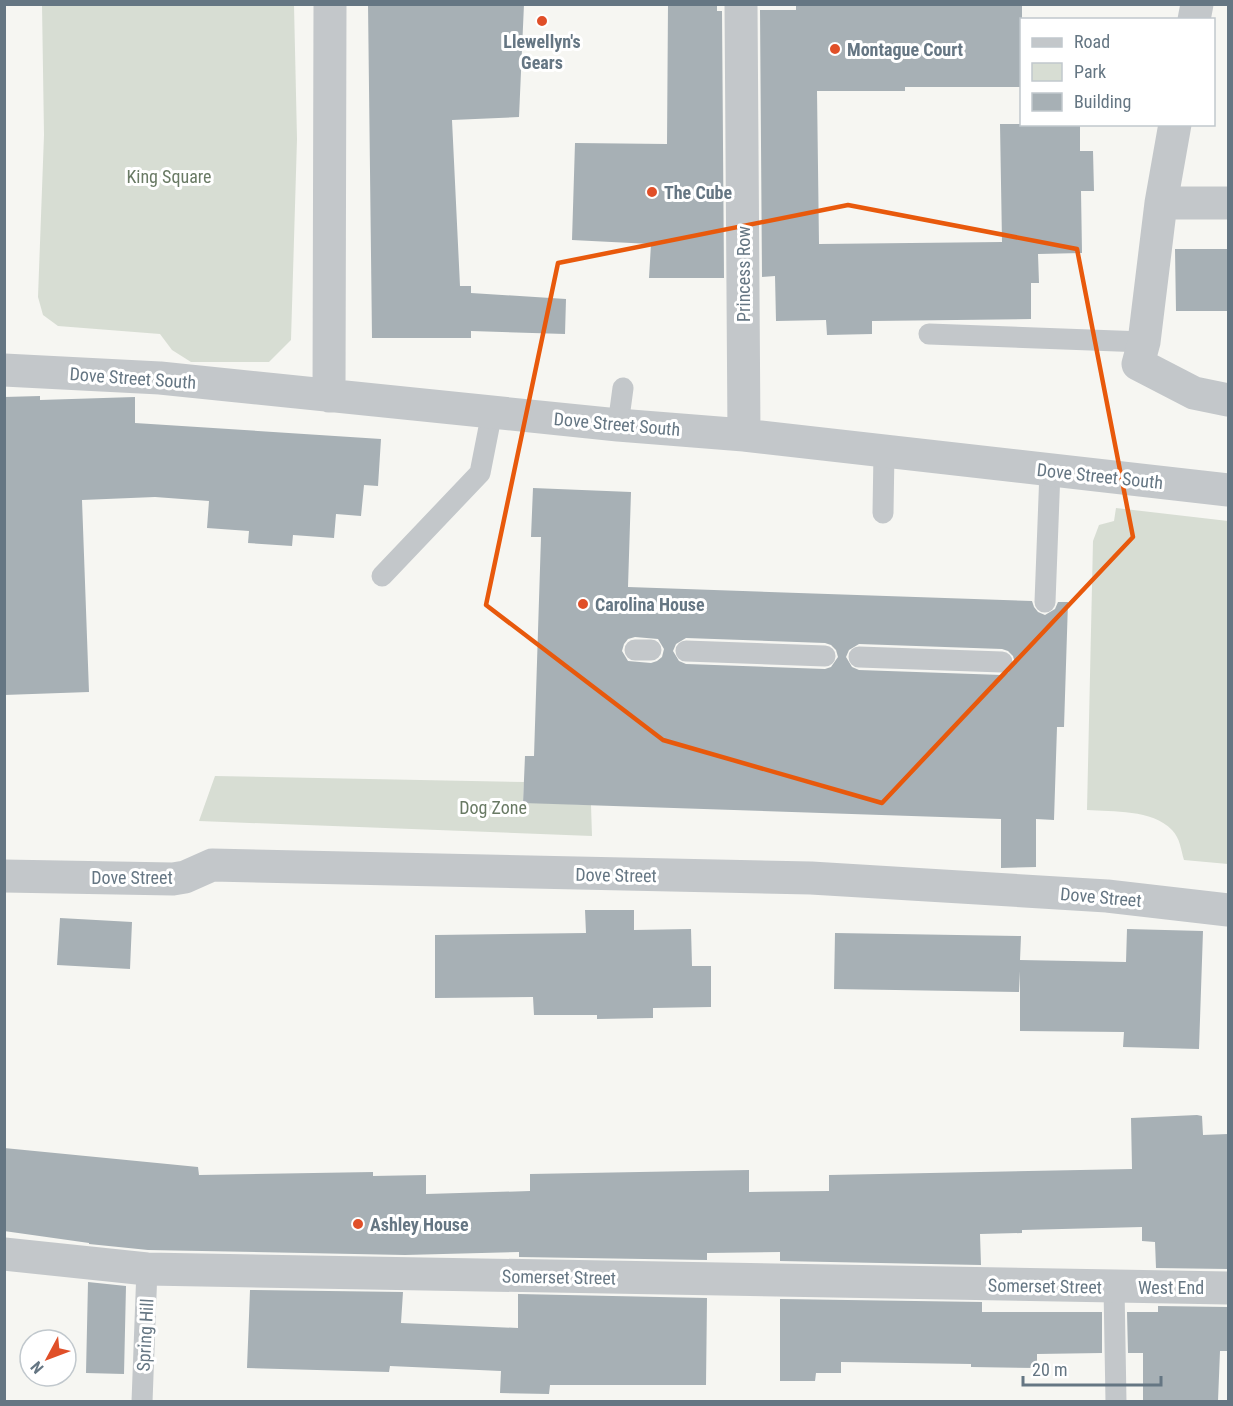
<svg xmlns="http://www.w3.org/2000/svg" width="1233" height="1406" viewBox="0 0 1233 1406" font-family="'Roboto Condensed',sans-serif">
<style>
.green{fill:#d7ddd3}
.building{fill:#a7b0b5;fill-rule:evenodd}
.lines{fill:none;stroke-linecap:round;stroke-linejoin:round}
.lane{stroke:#c3c7ca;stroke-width:21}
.street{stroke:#c3c7ca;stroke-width:33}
.marked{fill:none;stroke:#e8590c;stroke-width:4.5;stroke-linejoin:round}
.poi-dot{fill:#e04f28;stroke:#fff;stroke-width:2}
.labels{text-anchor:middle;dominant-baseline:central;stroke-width:6;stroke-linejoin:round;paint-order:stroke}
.poi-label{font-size:18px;font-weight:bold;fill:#657683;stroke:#fff;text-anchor:start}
.park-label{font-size:18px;fill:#697a64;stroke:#fff}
.street-label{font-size:18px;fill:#657683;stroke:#fff}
</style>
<rect width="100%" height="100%" fill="#f6f6f2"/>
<path class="green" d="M 42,5 L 294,5 L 297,139 L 291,340 L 269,362 L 191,362 L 172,350 L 160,334 L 58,326 L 43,315 L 38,297 L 44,135 Z
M 1116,508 L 1228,521 L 1228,864 L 1184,860 C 1181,850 1180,838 1172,830 C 1152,809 1113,812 1087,810 L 1093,541 L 1099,525 L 1114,521 Z
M 215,776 L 524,782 L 523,802 L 591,805 L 592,836 L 199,821 Z"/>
<path class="building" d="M 368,4 L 524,4 L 519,117 L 452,120 L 460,286 L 471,286 L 471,293 L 566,299 L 565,334 L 471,331 L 471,338 L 372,338 Z
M 668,4 L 717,4 L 717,11 L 722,11 L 724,278 L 649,278 L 651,244 L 572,240 L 575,143 L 667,144 Z
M 796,4 L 1022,4 L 1022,87 L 905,87 L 905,91 L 817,91 L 819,244 L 1002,242 L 1000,124 L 1080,124 L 1080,151 L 1093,151 L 1094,191 L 1081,191 L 1082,253 L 1038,254 L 1039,283 L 1031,283 L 1031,319 L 872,321 L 872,334 L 827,335 L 826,320 L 776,321 L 775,276 L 762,277 L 760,10 L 796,10 Z
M 1175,249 L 1228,249 L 1228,311 L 1176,311 Z
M 40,396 L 40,400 L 135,397 L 135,423 L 381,439 L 378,486 L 364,485 L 361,516 L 336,514 L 334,538 L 293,535 L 292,546 L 248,543 L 249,531 L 207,528 L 209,501 L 155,497 L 82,500 L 89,692 L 4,695 L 4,397 Z
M 533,488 L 631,492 L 628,587 L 1032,601 L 1034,607 L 1038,612 L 1045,615 L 1055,609 L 1058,602 L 1068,602 L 1064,727 L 1057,727 L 1054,820 L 1036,819 L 1036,867 L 1001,868 L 1001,819 L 523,803 L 525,756 L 534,756 L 541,537 L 531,537 ZM 635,637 L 658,639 L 664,649 L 662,657 L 657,661 L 651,663 L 628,661 L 622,651 L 624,644 L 628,639 ZM 686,638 L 825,643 L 831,645 L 836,650 L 838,657 L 831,667 L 825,669 L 686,664 L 679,661 L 673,651 L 676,644 ZM 859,644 L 1002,649 L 1008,651 L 1013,656 L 1015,663 L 1008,673 L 1002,675 L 859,670 L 852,667 L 846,657 L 849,650 Z
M 585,910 L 634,910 L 634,930 L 691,929 L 692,966 L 711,966 L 711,1007 L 653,1008 L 653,1018 L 597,1019 L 597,1015 L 534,1015 L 533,997 L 435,998 L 435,935 L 586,933 Z
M 60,918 L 132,922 L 130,969 L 57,965 Z
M 1127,929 L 1203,931 L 1199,1049 L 1123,1047 L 1124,1032 L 1020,1031 L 1020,971 L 1019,992 L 834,989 L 835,933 L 1021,936 L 1020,960 L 1126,962 Z
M 1197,1115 L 1202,1116 L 1203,1135 L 1228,1134 L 1228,1269 L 1156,1268 L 1155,1242 L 1142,1241 L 1142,1227 L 1022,1230 L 1022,1233 L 980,1234 L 981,1265 L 780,1261 L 780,1252 L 707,1253 L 707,1260 L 519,1257 L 519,1252 L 405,1255 L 148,1250 L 89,1244 L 89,1243 L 4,1231 L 4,1148 L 198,1167 L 199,1175 L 373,1172 L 373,1176 L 426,1175 L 426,1194 L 530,1191 L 530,1174 L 749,1170 L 749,1192 L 829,1191 L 829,1175 L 1132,1169 L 1131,1118 Z
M 88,1282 L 126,1286 L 124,1374 L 86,1373 Z
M 250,1290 L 403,1292 L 401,1323 L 518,1328 L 518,1294 L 707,1298 L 706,1385 L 550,1385 L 549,1394 L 500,1393 L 501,1371 L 390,1366 L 389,1372 L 247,1368 Z
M 780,1299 L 982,1302 L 982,1312 L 1102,1312 L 1102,1353 L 1037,1354 L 1037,1368 L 971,1367 L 971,1364 L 841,1362 L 841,1373 L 816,1373 L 815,1381 L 780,1381 Z
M 1158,1306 L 1228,1307 L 1228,1351 L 1220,1351 L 1218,1401 L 1143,1401 L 1143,1353 L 1128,1353 L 1127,1312 L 1158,1312 Z"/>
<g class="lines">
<path class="lane" d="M 929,334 L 1144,342
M 618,425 L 623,388
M 883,513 L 884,452
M 382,576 L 480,473 L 492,412
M 1045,602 L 1050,471
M 635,650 L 651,650
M 686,651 L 825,656
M 859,657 L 1002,662
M 1114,1287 L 1116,1402
M 142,1402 L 147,1269"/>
<path class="street" d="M 741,4 L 744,435
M 1194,20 L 1197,4
M 1175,124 L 1161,203 L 1144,342 L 1138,364 L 1194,393 L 1228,400
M 1161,203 L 1228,203
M 4,370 L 160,378 L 618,425 L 744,435 L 1228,490
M 329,396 L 330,4
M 4,876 L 173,879 L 185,877 L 212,865 L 811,878 L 1107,896 L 1228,910
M 4,1254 L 147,1269 L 1228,1288"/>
</g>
<path class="marked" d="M 848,205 L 1077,249 L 1133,537 L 882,803 L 663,740 L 486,605 L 558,263 Z"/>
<g class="poi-dot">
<circle cx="542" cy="21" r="6"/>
<circle cx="835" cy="49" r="6"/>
<circle cx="652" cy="192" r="6"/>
<circle cx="583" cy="604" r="6"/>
<circle cx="358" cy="1224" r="6"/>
</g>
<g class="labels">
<g class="poi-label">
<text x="542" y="41" text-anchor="middle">Llewellyn's<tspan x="542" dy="21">Gears</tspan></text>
<text x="847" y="49">Montague Court</text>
<text x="664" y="192">The Cube</text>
<text x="595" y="604">Carolina House</text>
<text x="370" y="1224">Ashley House</text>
</g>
<g class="park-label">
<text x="169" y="176">King Square</text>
<text x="493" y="807">Dog Zone</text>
</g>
<g class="street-label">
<text transform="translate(743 274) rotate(-90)">Princess Row</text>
<text transform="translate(133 378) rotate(4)">Dove Street South</text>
<text transform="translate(617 424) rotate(5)">Dove Street South</text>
<text transform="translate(1100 476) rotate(6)">Dove Street South</text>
<text transform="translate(616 875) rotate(1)">Dove Street</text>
<text x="132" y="877">Dove Street</text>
<text transform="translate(1101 897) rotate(5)">Dove Street</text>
<text transform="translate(559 1277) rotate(1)">Somerset Street</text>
<text transform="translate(1045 1286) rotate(1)">Somerset Street</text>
<text x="1171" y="1287">West End</text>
<text transform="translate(145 1335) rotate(-87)">Spring Hill</text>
</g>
</g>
<rect width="1233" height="1406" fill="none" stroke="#657683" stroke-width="12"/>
<rect x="1020" y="18" width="195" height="108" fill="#ffffff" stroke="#c1c8cd" stroke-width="1.5"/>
<rect x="1032" y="38" width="30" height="9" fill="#c3c7ca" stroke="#c1c8cd" stroke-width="1.5"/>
<text x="1074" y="48" font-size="18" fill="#657683">Road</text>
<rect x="1032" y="63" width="30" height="18" fill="#d7ddd3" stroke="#c1c8cd" stroke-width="1.5"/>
<text x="1074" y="78" font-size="18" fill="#657683">Park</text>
<rect x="1032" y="93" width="30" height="18" fill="#a7b0b5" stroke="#c1c8cd" stroke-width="1.5"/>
<text x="1074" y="108" font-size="18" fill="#657683">Building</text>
<g transform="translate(48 1358) rotate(229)"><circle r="28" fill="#ffffff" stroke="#c1c8cd" stroke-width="1.5"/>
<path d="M0-4.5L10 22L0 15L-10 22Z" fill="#e04f28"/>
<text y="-9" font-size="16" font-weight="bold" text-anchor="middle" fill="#657683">N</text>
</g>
<path d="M1023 1376v9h138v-9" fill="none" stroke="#657683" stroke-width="3"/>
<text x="1032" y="1376" font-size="18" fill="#657683" stroke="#ffffff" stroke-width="4.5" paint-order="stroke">20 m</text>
</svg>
